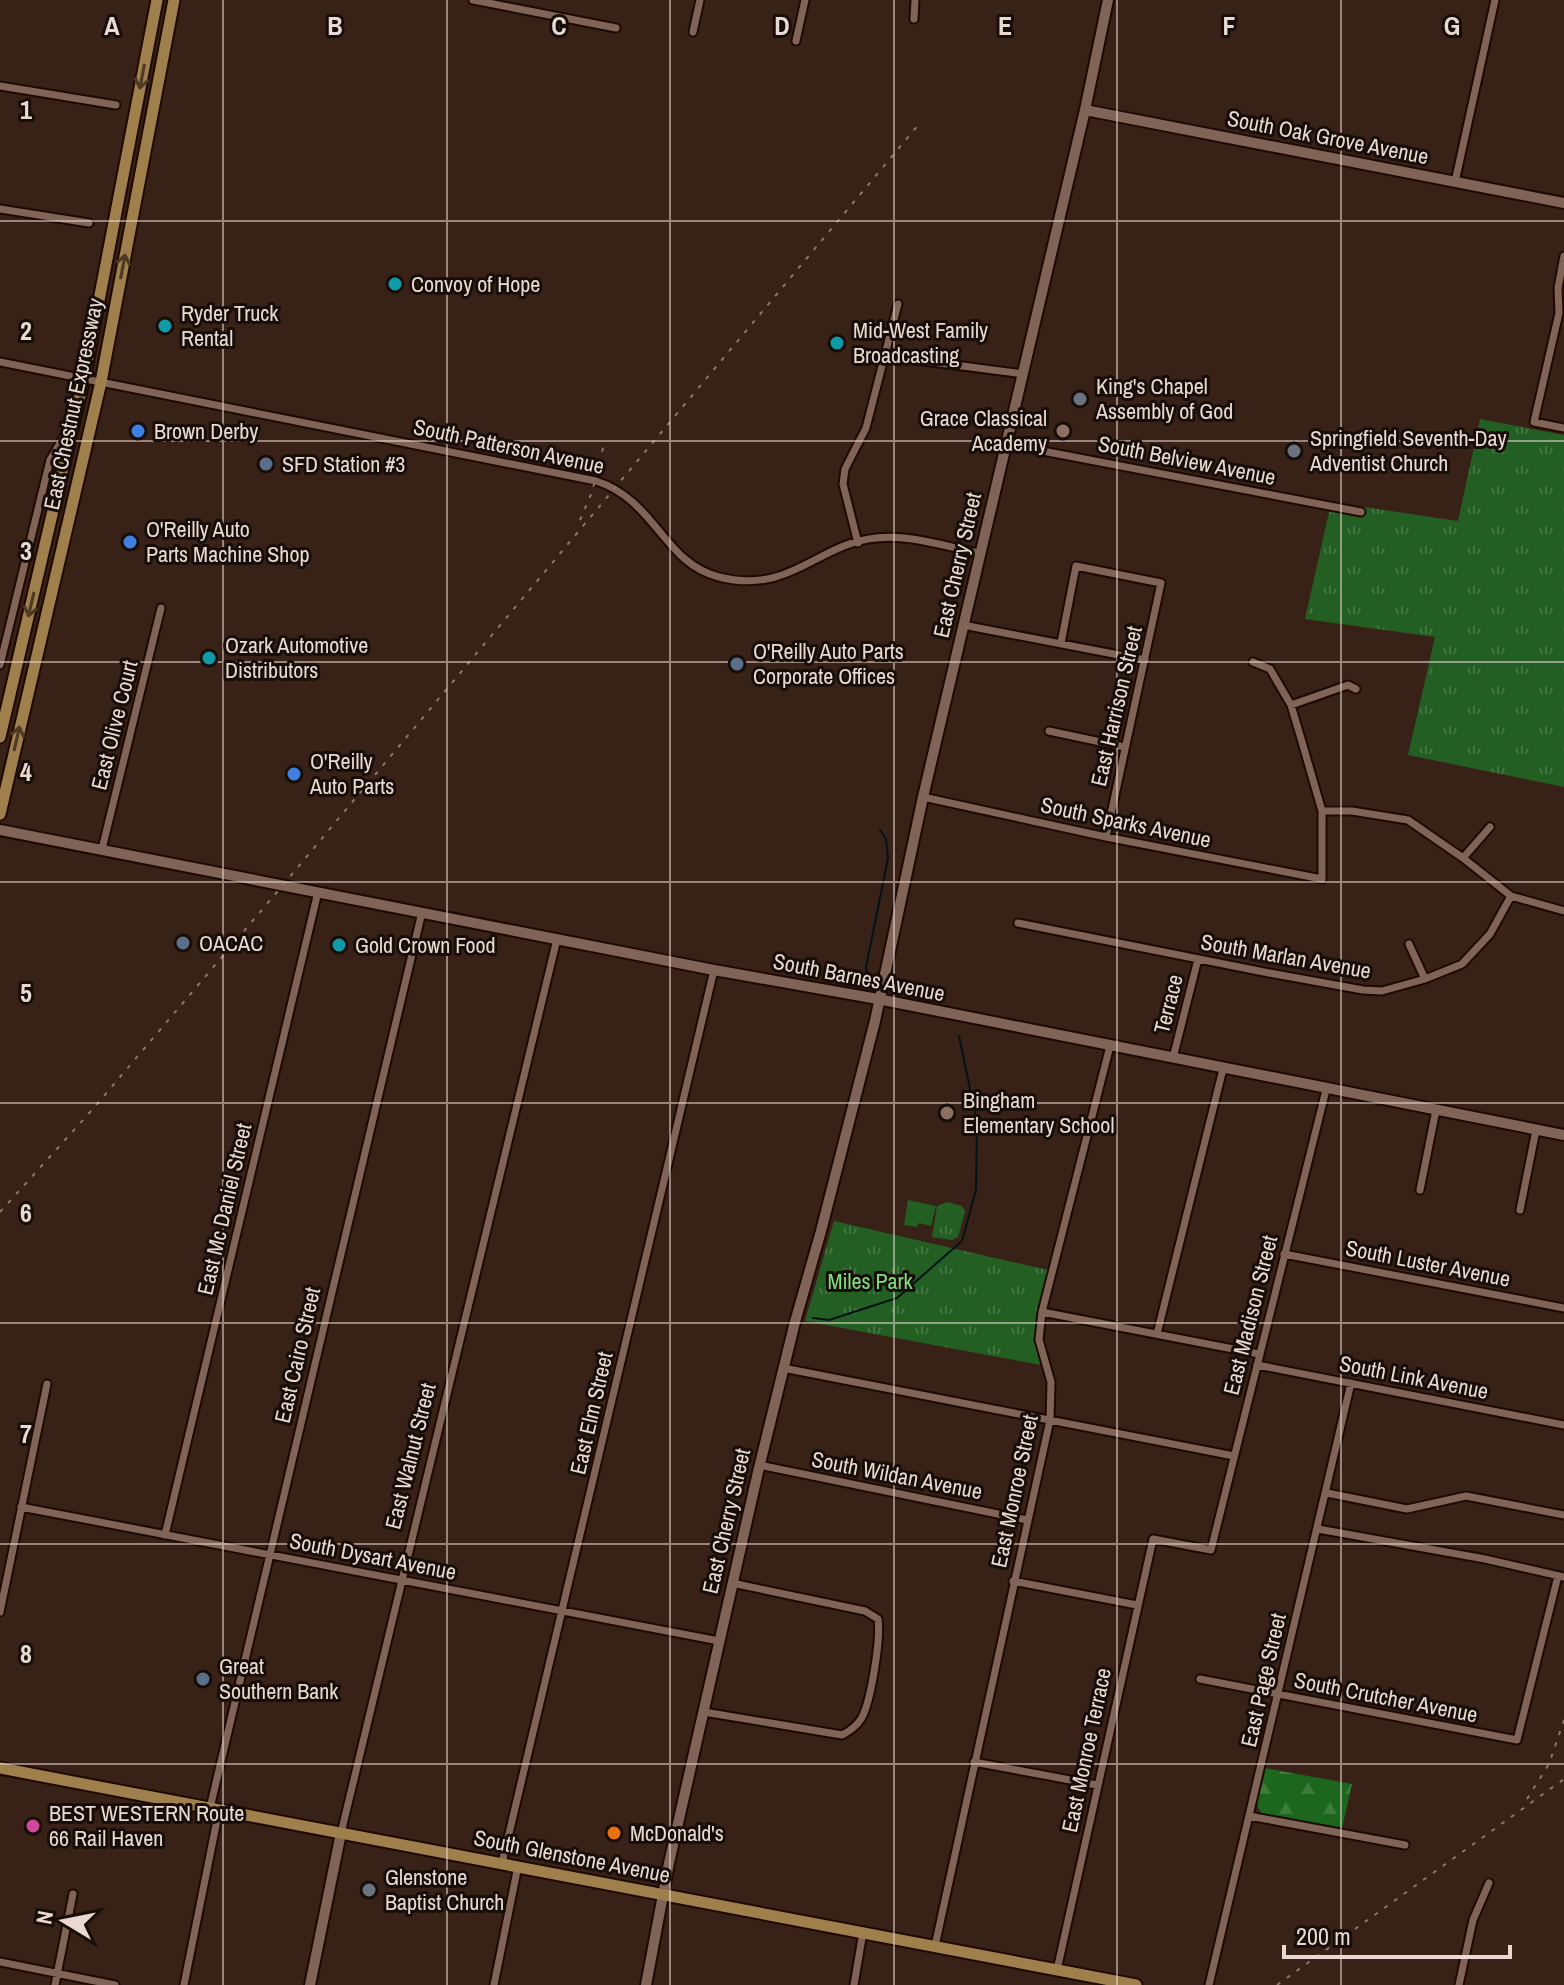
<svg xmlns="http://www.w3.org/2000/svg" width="1564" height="1985" viewBox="0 0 1564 1985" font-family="'Archivo Narrow',sans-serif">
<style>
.grass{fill:url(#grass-tufts)}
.forest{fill:url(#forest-firs)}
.pitch{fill:#235f23}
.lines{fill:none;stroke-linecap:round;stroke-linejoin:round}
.stream{stroke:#021316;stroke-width:2}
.street-casing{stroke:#1f0a02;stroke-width:11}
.secondary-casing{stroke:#1f0a02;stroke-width:14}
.primary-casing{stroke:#1f0a02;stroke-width:15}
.street{stroke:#7f6457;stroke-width:7}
.secondary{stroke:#7f6457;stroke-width:10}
.primary{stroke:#9f7f4b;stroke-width:11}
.rail{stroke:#8b776e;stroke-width:2;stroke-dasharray:4 8;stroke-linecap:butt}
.oneway{stroke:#4e3b23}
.grid{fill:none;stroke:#e9d9d2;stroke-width:2;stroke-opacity:0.55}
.culture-dot{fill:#0f9aa8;stroke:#180e09;stroke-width:3}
.worship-dot{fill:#6b7280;stroke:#180e09;stroke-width:3}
.shop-dot{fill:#3f7fe0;stroke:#180e09;stroke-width:3}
.education-dot{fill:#8d6e63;stroke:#180e09;stroke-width:3}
.service-dot{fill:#5c6f8a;stroke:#180e09;stroke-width:3}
.hotel-dot{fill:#d1479c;stroke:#180e09;stroke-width:3}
.food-dot{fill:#e8710a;stroke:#180e09;stroke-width:3}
.labels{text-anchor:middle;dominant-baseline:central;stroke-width:6;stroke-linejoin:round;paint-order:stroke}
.street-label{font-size:22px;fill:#e9d9d2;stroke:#180e09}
.poi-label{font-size:22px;fill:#e9d9d2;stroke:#180e09;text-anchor:start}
.park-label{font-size:22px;fill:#81de7e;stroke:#180e09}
.grid-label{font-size:26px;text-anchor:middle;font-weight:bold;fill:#e9d9d2;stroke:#180e09;stroke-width:6;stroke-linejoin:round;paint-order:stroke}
</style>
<defs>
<pattern id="grass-tufts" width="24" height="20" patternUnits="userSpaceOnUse" patternTransform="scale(2)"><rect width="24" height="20" fill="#235f23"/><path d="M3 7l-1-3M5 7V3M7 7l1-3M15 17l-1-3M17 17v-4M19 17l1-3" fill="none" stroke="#437542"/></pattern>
<pattern id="forest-firs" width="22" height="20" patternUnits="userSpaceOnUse" patternTransform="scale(2)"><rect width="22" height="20" fill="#1c661d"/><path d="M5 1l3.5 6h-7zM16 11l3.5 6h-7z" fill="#3d7b3d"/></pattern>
</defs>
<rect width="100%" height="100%" fill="#382116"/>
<path class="grass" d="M 1480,419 L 1564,435 L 1564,787 L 1408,755 L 1435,637 L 1305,619 L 1329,512 L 1350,505 L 1458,521 Z
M 947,1202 L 962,1206 L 965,1212 L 958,1237 L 952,1240 L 932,1237 L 937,1206 Z
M 834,1221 L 1048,1270 C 1038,1309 1034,1323 1041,1365 L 805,1321 Z"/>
<path class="forest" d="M 1265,1768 L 1352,1784 L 1342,1828 L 1261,1813 L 1257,1805 Z"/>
<path class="pitch" d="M 908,1200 L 936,1206 L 931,1226 L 919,1223 L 917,1227 L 904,1225 Z"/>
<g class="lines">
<path class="stream" d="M 867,976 L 866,967 L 888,858 L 886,839 L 880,830
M 813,1318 L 829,1320 L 897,1298 L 962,1241 L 976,1190 L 977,1122 L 959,1036"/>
<defs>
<path id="street" d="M 473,0 L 616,28
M 914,19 L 915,0
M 693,32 L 700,0
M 796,41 L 805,0
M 0,86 L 116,105
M 1455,182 L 1495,0
M 0,209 L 89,223
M 1564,256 L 1558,288 L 1559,313 L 1534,422 L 1564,428
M 886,356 L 1023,374
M 0,362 L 596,481 C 656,500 663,563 719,577 C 791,595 816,544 876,538 C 910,534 947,547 980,553
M 1006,444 L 1361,512
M 858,543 L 843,484 L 845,469 L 866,428 L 898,304
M 963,625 L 1145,660
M 1061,643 L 1076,566 L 1161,583 L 1106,837
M 0,665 L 50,460 L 69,428
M 1291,705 L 1348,685 L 1356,689
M 1049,731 L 1124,747
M 923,797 L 1106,837 L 1322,879 L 1322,811 L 1302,742 L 1291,705 L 1270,669 L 1253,662
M 1322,811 L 1352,811 L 1408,820 L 1463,858 L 1511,896 L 1564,911
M 102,849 L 161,608
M 1463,858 L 1490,827
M 1018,923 L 1269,973 L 1363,990 L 1382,991 L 1425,979 L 1462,964 L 1490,934 L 1511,896
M 1409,944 L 1425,979
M 1173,1058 L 1198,959
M 1420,1190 L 1436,1110
M 1520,1210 L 1536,1130
M 1284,1254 L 1564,1308
M 1042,1312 L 1259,1354
M 1157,1334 L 1223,1069
M 1257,1365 L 1564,1425
M 783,1368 L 1234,1456
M 759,1465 L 1027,1520
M 1327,1493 L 1407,1509 L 1466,1496 L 1564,1515
M 21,1507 L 719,1641
M 1318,1529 L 1485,1559 L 1564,1577
M 165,1535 L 318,892
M 1013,1581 L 1137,1605
M 0,1612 L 47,1384
M 1200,1679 L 1517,1740 L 1558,1576
M 704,1712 L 842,1735 C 850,1731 856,1727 861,1719 C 871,1703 881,1638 878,1619 L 865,1611 L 732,1583
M 974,1762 L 1097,1785
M 210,1808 L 422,912
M 1249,1816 L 1405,1845
M 341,1833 L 557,939
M 502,1863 L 714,970
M 935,1946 L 1050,1420 L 1051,1382 L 1039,1340 L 1042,1312 L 1110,1046
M 0,1962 L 115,1985
M 1057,1970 L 1153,1539 L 1211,1550 L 1326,1090
M 55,1985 L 73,1894
M 184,1985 L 219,1810
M 494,1985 L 518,1866
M 854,1985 L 863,1932
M 1209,1985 L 1351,1383
M 1459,1985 L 1473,1920 L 1489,1883"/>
<path id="secondary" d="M 1085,110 L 1564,203
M 0,830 L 714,970 L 878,999 L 1564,1135
M 310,1985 L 341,1833
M 646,1985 L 669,1863 L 758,1472 L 795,1322 L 821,1231 L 875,1021 L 923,797 L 1085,110 L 1108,0"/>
<path id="primary" d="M 0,737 L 84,378 L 157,0
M 0,814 L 101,382 L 174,0
M 0,1768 L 1136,1985"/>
</defs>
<use href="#street" class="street-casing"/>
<use href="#secondary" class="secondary-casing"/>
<use href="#primary" class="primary-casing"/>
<use href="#street" class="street"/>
<use href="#secondary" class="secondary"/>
<use href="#primary" class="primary"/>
<path class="rail" d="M 580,520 L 592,492 L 604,444
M 0,1212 L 92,1110 L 283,885 L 919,124
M 1527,1799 L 1549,1764 L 1564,1720
M 1277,1985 L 1564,1779"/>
</g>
<defs><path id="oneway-shaft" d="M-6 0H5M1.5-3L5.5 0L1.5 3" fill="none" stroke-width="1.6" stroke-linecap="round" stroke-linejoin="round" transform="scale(2)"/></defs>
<g class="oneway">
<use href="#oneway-shaft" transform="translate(142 77) rotate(101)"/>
<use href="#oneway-shaft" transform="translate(123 266) rotate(-79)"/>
<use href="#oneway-shaft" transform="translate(31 605) rotate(103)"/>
<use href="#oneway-shaft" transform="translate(17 738) rotate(-77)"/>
</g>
<path class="grid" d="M 223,0 L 223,1985M 447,0 L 447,1985M 670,0 L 670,1985M 894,0 L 894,1985M 1117,0 L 1117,1985M 1341,0 L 1341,1985M 0,221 L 1564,221M 0,441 L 1564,441M 0,662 L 1564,662M 0,882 L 1564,882M 0,1103 L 1564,1103M 0,1323 L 1564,1323M 0,1544 L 1564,1544M 0,1764 L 1564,1764"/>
<g class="culture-dot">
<circle cx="395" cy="284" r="8"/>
<circle cx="165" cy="326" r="8"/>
<circle cx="837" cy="343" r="8"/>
<circle cx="209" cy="658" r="8"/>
<circle cx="339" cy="945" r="8"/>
</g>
<g class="worship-dot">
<circle cx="1080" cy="399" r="8"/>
<circle cx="1294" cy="451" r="8"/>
<circle cx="369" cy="1890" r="8"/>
</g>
<g class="shop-dot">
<circle cx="138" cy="431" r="8"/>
<circle cx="130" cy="542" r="8"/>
<circle cx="294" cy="774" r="8"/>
</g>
<g class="education-dot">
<circle cx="1063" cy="431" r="8"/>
<circle cx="947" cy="1113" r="8"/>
</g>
<g class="service-dot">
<circle cx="266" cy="464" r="8"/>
<circle cx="737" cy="664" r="8"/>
<circle cx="183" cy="943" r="8"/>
<circle cx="203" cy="1679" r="8"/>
</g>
<circle class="hotel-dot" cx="33" cy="1826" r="8"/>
<circle class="food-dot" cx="614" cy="1833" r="8"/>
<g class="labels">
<g class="street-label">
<text transform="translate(1328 137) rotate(11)">South Oak Grove Avenue</text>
<text transform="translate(73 404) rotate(-78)">East Chestnut Expressway</text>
<text transform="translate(509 446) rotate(12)">South Patterson Avenue</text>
<text transform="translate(1187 460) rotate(11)">South Belview Avenue</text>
<text transform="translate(957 565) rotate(-77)">East Cherry Street</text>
<text transform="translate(1116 706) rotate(-77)">East Harrison Street</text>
<text transform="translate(114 725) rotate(-76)">East Olive Court</text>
<text transform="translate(1126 822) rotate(12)">South Sparks Avenue</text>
<text transform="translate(1286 956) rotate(10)">South Marlan Avenue</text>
<text transform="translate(859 977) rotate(11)">South Barnes Avenue</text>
<text transform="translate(1168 1004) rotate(-76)">Terrace</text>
<text transform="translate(224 1209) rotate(-77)">East Mc Daniel Street</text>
<text transform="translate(1428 1263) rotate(11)">South Luster Avenue</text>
<text transform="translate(1250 1315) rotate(-76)">East Madison Street</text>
<text transform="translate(297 1355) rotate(-77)">East Cairo Street</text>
<text transform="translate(1414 1377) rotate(11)">South Link Avenue</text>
<text transform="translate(591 1413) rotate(-77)">East Elm Street</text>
<text transform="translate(410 1456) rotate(-76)">East Walnut Street</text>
<text transform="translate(897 1475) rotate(11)">South Wildan Avenue</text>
<text transform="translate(1014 1491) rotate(-78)">East Monroe Street</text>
<text transform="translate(726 1521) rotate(-77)">East Cherry Street</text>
<text transform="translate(373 1556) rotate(11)">South Dysart Avenue</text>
<text transform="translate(1263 1680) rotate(-77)">East Page Street</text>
<text transform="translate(1386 1697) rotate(11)">South Crutcher Avenue</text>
<text transform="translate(1086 1750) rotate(-78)">East Monroe Terrace</text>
<text transform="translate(572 1856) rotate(11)">South Glenstone Avenue</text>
</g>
<g class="poi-label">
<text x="411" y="284">Convoy of Hope</text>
<text x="181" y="313">Ryder Truck<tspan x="181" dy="25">Rental</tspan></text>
<text x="853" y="330">Mid-West Family<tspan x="853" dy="25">Broadcasting</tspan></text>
<text x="1096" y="386">King's Chapel<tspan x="1096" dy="25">Assembly of God</tspan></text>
<text x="1047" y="418" text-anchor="end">Grace Classical<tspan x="1047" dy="25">Academy</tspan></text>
<text x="154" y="431">Brown Derby</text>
<text x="1310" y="438">Springfield Seventh-Day<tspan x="1310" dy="25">Adventist Church</tspan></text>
<text x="282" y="464">SFD Station #3</text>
<text x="146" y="529">O'Reilly Auto<tspan x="146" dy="25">Parts Machine Shop</tspan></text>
<text x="225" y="645">Ozark Automotive<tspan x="225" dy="25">Distributors</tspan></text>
<text x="753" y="651">O'Reilly Auto Parts<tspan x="753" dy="25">Corporate Offices</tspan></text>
<text x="310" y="761">O'Reilly<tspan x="310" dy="25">Auto Parts</tspan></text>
<text x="199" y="943">OACAC</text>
<text x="355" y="945">Gold Crown Food</text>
<text x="963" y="1100">Bingham<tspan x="963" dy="25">Elementary School</tspan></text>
<text x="219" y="1666">Great<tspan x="219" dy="25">Southern Bank</tspan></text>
<text x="49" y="1813">BEST WESTERN Route<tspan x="49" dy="25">66 Rail Haven</tspan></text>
<text x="630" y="1833">McDonald's</text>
<text x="385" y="1877">Glenstone<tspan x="385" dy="25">Baptist Church</tspan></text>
</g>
<g class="park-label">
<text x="870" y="1281">Miles Park</text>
</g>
</g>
<g class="grid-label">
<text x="112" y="35">A</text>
<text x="335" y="35">B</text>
<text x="559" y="35">C</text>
<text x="782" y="35">D</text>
<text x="1005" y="35">E</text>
<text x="1229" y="35">F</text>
<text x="1452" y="35">G</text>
<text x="26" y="119">1</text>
<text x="26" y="340">2</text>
<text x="26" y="560">3</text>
<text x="26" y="781">4</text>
<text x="26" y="1002">5</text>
<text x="26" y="1222">6</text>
<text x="26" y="1443">7</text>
<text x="26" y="1663">8</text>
</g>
<g transform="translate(64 1921) rotate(280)" stroke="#180e09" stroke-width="6" paint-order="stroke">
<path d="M0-6L14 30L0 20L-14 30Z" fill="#e9d9d2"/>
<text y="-12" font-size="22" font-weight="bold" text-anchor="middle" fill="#e9d9d2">N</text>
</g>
<path d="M1284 1945v12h226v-12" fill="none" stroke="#e9d9d2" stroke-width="4"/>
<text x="1296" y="1945" font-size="24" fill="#e9d9d2" stroke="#180e09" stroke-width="6" paint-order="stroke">200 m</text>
</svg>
